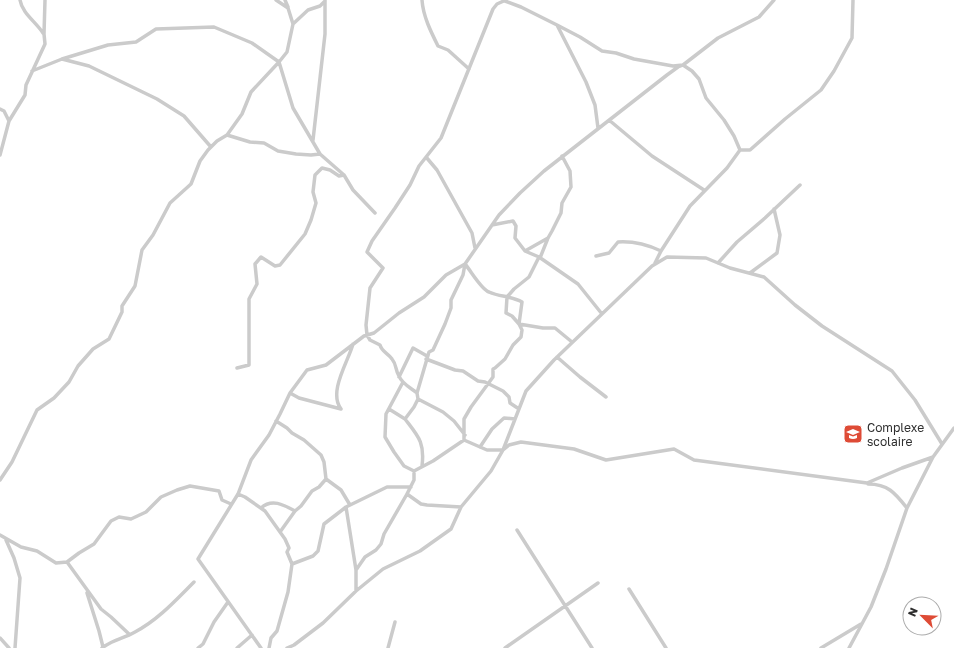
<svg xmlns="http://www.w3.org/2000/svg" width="954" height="648" viewBox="0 0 954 648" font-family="'Golos Text',sans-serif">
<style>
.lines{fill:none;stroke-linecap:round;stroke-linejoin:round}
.street{stroke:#cbcbcb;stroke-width:3.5}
.labels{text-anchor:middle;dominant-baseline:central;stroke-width:4;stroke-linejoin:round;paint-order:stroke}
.poi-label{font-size:12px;fill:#2e2e2e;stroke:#fff;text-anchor:start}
</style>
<rect width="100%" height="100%" fill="#fff"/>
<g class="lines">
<path class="street" d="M 20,0 C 22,13 36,22 43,33
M 276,0 L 288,8 L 293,24
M 285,0 L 288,7
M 422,0 C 423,16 431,32 438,46 L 448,50 L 469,69
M 505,1 L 521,7 L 557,25 L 586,82 L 595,105 L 598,128
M 557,25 L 580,37 L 602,51 L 616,53 L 634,59 L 673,66 L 683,65 L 692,71 L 699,79 L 706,98 L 724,120 L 734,136 L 740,150 L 727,168 L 690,206 L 661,251 L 655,263
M 62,59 L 108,45 L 136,42 L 156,29 L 214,27 L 252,43 L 279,62 L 287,52 L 293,24 L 308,10 L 320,6 L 325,1
M 32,71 L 62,59 L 89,66 L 157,99 L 184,116 L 211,147
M 0,109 L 4,111 L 9,121 L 0,155
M 609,120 L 652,156 L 704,190
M 9,121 L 25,95 L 26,85 L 45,44 L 44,34 L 45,0
M 313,140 L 325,34 L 325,0
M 740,150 L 750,150 L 785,119 L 821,90 L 834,71 L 852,38 L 853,0
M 320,154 L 344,175 L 353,190 L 375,213
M 426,157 L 437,170 L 472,233 L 475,248
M 492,225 L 513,221 L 516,226 L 515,238 L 525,251 L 539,257 L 578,284 L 602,314
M 525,251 L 548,238
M 596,256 L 609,253 L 618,242 C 634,241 646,244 661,251
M 539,257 L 529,277 L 514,289 L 507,297 L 506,313 L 512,316 L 519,324 L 543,328 L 555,328 L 572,342
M 540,258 L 548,238 L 552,231 L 561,213 L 562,203 L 571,187 L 570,171 L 562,156
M 718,263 L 737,242 L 765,218 L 800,185
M 750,273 L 777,253 L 780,235 L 774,209
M 557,357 L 580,377 L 606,397
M 426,359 L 455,370 L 463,371 L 478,381 L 485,382 L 503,391 L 509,397 L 510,403 L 519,409
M 237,368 L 249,365 L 249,299 L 257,284 L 255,264 L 261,257 L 275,266 L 280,265 L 305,234 L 311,220 L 316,203 L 313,192 L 315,175 L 322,168 L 330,170 L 339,176 L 344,175
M 399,377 L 413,348 L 427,356
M 403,382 L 386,414 L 385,437 L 394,452 L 404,466 L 414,471
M 290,393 L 299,398 L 341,409
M 417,393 C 411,388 402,384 399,376 C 395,370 397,365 392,359 C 388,353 382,352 380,345 L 370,340 L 367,335 L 366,325 L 370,288 L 383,268 L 367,252 L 372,241 L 395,208 L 410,185 L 419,166 L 441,138 L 493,9 L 497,4 L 506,0
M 418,399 L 443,412 L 454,421 L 465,435
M 341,409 C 328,392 348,362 353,344
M 389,409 L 405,419
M 276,421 L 287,428 L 292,433 L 304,440 L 321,455 L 324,462 L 326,479 L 341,490 L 350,505
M 480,447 L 492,429 L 504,418 L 515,419
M 422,466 C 425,442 418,436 405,419 L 414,407 L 418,399 L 417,393 L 429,352 L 433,350 L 445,324 L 451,308 L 451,300 L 463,275 L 465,264 C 471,271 481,289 489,292 C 500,297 512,296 522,302 L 519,324 L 522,330 L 521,337 L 513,345 L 505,359 L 495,368 L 493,369 L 493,377 L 471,407 L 464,419 L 464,440
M 414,471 L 433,461 L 464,440 L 487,450 L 503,450 L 509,445 L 521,442 L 574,449 L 606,460 L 674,449 L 694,460 L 867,483 L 902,468 L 933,457
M 0,480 L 12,462 L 37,410 L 54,398 L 69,382 L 78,366 L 93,349 L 109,339 L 122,312 L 122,306 L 135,286 L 142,250 L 153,235 L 170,203 L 191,184 L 200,161 L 208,150 L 217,141 L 227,135 L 250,142 L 264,143 L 278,151 L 296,154 L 311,155 L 320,154 L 293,108 L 279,62 L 251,92 L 242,114 L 227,135
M 868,484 C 888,484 895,493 907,508
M 238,494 L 245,497 L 265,511 L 285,539 L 289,548 L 287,552 L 292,564 L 288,592 L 277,631 L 271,638 L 269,648
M 407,494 L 421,504 L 427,505 L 461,507
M 261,508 C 272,498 284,505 295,511
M 517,530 L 592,648
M 280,532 L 295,511 L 301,506 L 312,491 L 319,487 L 326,479
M 0,535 L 21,547 L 37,551 L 56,563 L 67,562 L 79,553 L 94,544 L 111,521 L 119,517 L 131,519 L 146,512 L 161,497 L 177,490 L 190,486 L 219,491 L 222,500 L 231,504
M 6,540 L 14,558 L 20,578 L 15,648
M 67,562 L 101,609 L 111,617 L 129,634
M 292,564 L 313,556 L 318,551 L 324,524 L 346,507
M 356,570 L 365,557 L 376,550 L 381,544 L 384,534 L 407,494 L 414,480 L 414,471
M 629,589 L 666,648
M 356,591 L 356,570 L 346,507 L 387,487 L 411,487
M 87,593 L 99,631 L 103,647
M 0,638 L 9,648
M 102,648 C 114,639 123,639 135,632 C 158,620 176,600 194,582
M 198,648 L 203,644 L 214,622 L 228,602
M 237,648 L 252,635
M 261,648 L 198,559 L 238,494 L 251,460 L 269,435 L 280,414 L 290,393 L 307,370 L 326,365 L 364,336 L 374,333 L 399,313 L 424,297 L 446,275 L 465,264 L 499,215 L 520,193 L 544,171 L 667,75 L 678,67 L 683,65 L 718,38 L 759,17 L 774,0
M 287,648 L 294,645 L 323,623 L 356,591 L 383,569 L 420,551 L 451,529 L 461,507 L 491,471 L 503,450 L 526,391 L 554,360 L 652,266 L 667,257 L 706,258 L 730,268 L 764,277 L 795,305 L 822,326 L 892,371 L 915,400 L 942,444
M 388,648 L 395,622
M 505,648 L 598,583
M 821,648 L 861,624
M 849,648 L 871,607 L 886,569 L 907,508 L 933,457 L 954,428"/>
</g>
<defs>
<symbol id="school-square" viewBox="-11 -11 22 22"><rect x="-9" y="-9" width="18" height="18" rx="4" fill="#de4b36" stroke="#fff"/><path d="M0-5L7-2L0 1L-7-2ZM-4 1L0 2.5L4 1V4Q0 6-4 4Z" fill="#fff"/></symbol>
</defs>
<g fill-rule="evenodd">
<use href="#school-square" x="842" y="423" width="22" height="22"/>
</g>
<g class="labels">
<g class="poi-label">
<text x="867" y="427">Complexe<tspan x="867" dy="14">scolaire</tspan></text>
</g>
</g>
<g transform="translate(922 616) rotate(294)"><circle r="19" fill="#ffffff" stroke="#ababab"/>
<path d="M0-3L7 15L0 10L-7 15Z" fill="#de4b36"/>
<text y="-6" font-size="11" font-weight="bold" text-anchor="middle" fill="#2e2e2e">N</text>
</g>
</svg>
